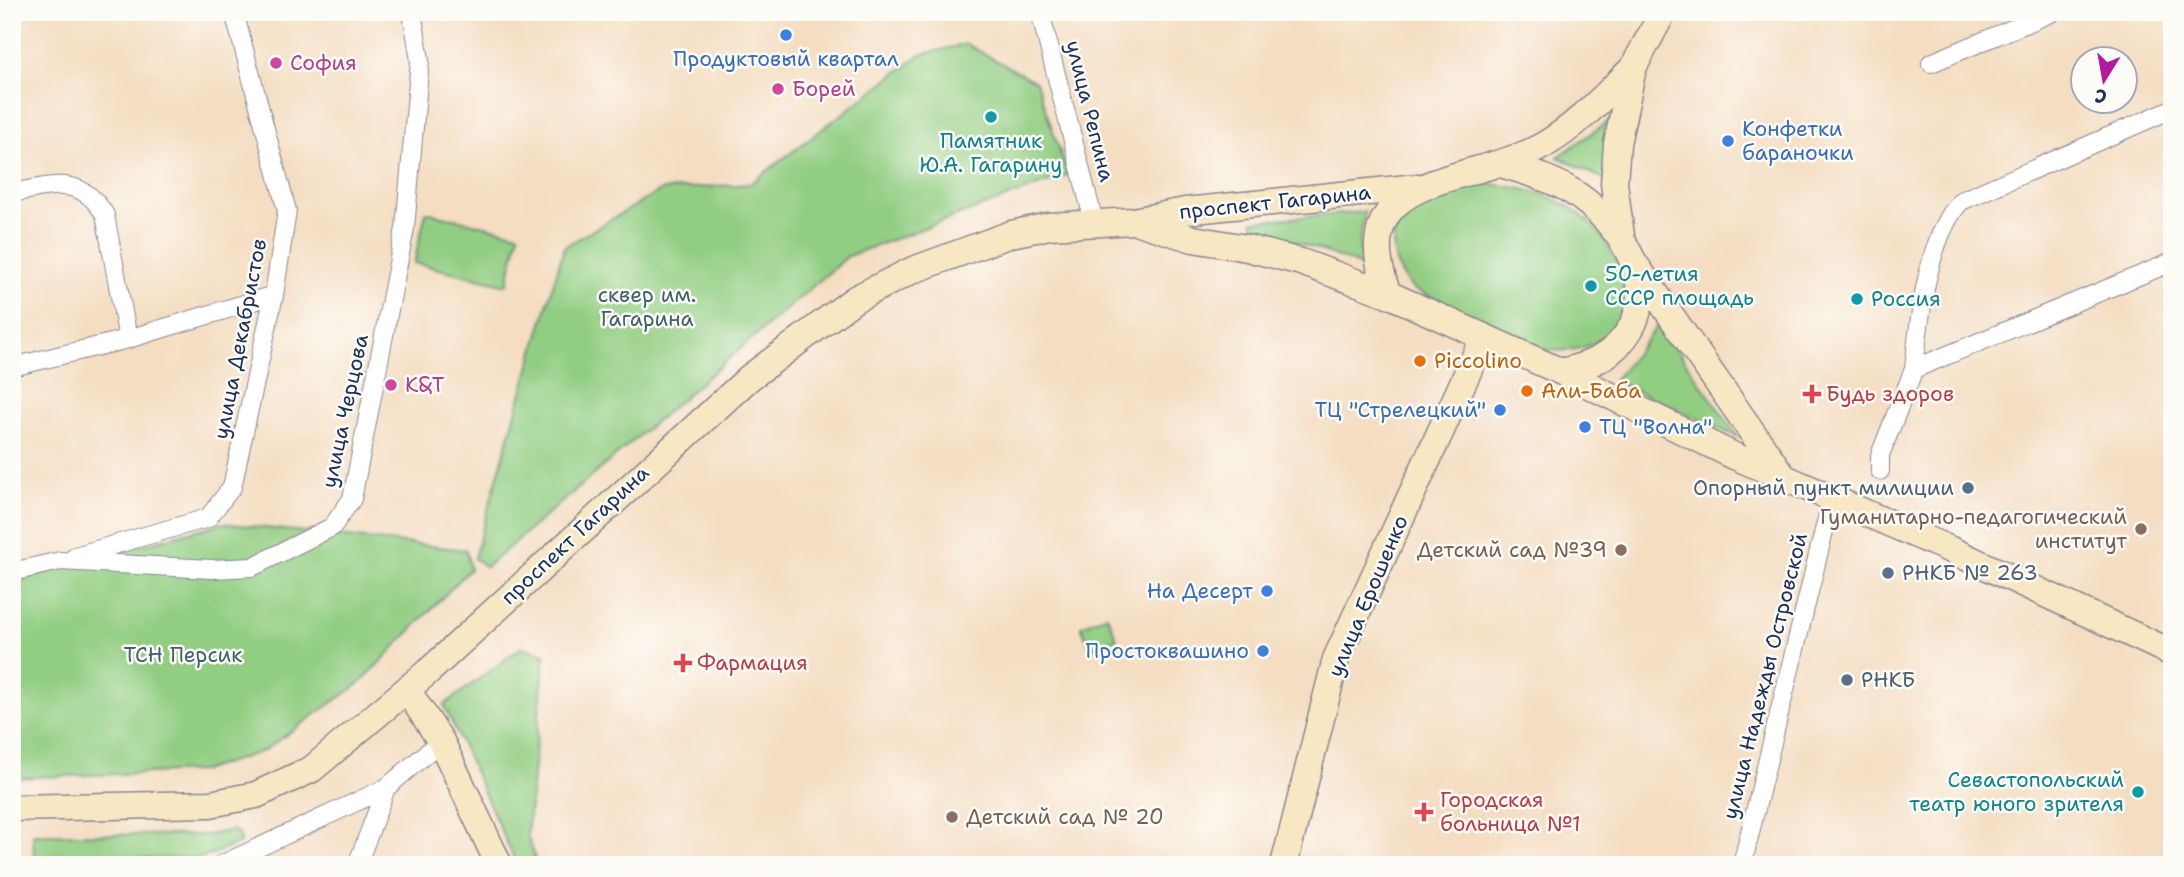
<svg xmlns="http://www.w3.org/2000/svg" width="2184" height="877" viewBox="0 0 2184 877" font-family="'Shantell Sans',sans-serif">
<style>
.green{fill:#92ce82;stroke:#567e70;stroke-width:2}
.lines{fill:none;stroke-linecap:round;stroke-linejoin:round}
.minor-casing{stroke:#888690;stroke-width:20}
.secondary-casing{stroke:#888690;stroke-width:29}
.minor{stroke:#fff;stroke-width:18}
.secondary{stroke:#f8e7c3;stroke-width:26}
.shop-dot{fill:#3f7fe0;stroke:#fdfcf7;stroke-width:2.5}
.hotel-dot{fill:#d1479c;stroke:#fdfcf7;stroke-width:2.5}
.culture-dot{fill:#0f9aa8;stroke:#fdfcf7;stroke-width:2.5}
.food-dot{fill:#e8710a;stroke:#fdfcf7;stroke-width:2.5}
.health-dot{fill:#e0444e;stroke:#fdfcf7;stroke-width:2.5}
.service-dot{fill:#5c6f8a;stroke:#fdfcf7;stroke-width:2.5}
.education-dot{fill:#8d6e63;stroke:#fdfcf7;stroke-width:2.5}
.labels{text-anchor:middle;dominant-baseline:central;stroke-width:5;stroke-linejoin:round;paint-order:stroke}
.shop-label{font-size:21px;fill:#366cbe;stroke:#fdfcf7;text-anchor:end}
.hotel-label{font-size:21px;fill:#b23c85;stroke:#fdfcf7;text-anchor:start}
.street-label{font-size:21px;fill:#1b2f5e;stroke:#fdfcf7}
.culture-label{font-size:21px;fill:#0d838f;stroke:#fdfcf7;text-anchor:start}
.park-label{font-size:21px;fill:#3f5f69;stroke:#fdfcf7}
.food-label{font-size:21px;fill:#c56008;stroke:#fdfcf7;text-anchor:start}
.health-label{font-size:21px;fill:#be3a42;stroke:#fdfcf7;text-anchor:start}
.service-label{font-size:21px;fill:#4e5e75;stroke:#fdfcf7;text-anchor:start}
.education-label{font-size:21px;fill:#785e54;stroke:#fdfcf7;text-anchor:end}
</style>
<rect width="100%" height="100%" fill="#fdfcf7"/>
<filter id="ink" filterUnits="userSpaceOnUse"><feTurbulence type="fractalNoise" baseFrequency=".0143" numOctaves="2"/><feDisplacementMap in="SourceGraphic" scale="14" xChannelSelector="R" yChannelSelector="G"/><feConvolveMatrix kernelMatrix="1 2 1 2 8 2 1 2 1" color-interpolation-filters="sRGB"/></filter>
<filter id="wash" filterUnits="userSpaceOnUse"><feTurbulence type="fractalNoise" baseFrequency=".00686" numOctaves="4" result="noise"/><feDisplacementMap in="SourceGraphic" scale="28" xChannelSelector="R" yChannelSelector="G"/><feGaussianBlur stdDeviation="1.57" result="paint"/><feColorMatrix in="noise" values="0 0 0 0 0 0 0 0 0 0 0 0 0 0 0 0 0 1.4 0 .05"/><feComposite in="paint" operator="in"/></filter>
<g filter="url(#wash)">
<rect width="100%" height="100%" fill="#f4ddc1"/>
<path class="green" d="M 966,44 L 1036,82 L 1068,175 L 848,256 L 486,567 L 474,558 L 564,247 L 662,190 L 750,184 L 920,55 Z
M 1616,116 L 1606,180 L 1558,157 Z
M 1477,183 C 1508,185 1542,190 1570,207 C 1639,251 1651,358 1547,350 L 1413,289 C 1395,269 1390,252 1395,226 C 1419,203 1444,191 1477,183 Z
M 426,212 L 519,234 L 507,285 L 414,263 Z
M 1365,212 L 1359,245 L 1364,267 L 1315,248 L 1256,230 L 1253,221 Z
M 1659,324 L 1738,437 L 1614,381 Z
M 222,523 L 466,550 L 470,569 L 359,684 L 263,751 L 202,771 L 12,778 L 12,581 Z
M 1107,615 L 1117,639 L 1091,649 L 1081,626 Z
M 522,647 L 545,654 L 527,835 L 537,865 L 517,865 L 444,705 Z
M 234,830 L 239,835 L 240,843 L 202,858 L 34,860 L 33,834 L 207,835 Z"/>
</g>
<g filter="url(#ink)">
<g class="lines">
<defs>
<path id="minor" d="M 1040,12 L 1094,222
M 1931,63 L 2053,12
M 12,193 C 52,186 81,174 105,215 L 128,339
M 12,367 L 128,339 L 274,295
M 1914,369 C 1919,320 1927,238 1961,201 L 2172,109
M 1880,471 L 1880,455 L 1914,369 L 2172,262
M 75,556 L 208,518 L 232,487 L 274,295 L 287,211 L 234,12
M 12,572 L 60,561 L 212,569 L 252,567 L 332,527 L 352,499 L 405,228 L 420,60 L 412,12
M 221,865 L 386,788 L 441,741
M 357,865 L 386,788
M 1742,865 L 1832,498"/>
<path id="secondary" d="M 1501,164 C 1528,172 1557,180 1580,197 C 1629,232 1669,303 1611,351 C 1597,363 1579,367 1562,372
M 1138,222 L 1193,239 L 1247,248 L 1301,262 L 1388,294 L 1562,372 L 1732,455 L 1951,550 L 2172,653
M 1621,236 L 1614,183 L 1617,144 L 1633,68 L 1663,12
M 1637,267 L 1782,475
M 1388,294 C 1340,169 1473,186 1544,145 C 1578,125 1605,95 1633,68
M 407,690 L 441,741 L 499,865
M 12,808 L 210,804 L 256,795 L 312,769 L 430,670 L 749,378 L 855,299 L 913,270 L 1011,234 L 1049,226 L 1133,221 L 1185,211 L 1418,187
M 1284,865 L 1336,659 L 1483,339"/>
</defs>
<use href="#minor" class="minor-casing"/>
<use href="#secondary" class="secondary-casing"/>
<use href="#minor" class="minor"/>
<use href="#secondary" class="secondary"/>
</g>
</g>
<g class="shop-dot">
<circle cx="786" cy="35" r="7"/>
<circle cx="1728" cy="141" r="7"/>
<circle cx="1500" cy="410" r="7"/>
<circle cx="1585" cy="427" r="7"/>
<circle cx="1267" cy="591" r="7"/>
<circle cx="1263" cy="651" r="7"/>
</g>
<g class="hotel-dot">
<circle cx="276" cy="63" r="7"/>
<circle cx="778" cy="89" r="7"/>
<circle cx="391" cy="385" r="7"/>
</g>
<g class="culture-dot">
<circle cx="991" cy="117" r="7"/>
<circle cx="1591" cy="286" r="7"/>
<circle cx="1857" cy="299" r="7"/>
<circle cx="2138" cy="792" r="7"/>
</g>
<g class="food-dot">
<circle cx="1420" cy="361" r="7"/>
<circle cx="1527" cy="391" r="7"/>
</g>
<g class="health-dot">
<path d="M1808.5 383.5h7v7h7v7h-7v7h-7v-7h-7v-7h7z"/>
<path d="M679.5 652.5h7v7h7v7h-7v7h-7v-7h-7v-7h7z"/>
<path d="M1420.5 801.5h7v7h7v7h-7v7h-7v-7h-7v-7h7z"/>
</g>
<g class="service-dot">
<circle cx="1968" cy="488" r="7"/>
<circle cx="1888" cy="573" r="7"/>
<circle cx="1847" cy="680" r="7"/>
</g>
<g class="education-dot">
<circle cx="2141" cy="529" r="7"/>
<circle cx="1621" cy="550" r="7"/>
<circle cx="952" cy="817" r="7"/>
</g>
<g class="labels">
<g class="shop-label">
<text x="786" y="59" text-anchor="middle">Продуктовый квартал</text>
<text x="1742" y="129" text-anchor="start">Конфетки<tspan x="1742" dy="24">бараночки</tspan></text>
<text x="1486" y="410">ТЦ "Стрелецкий"</text>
<text x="1599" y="427" text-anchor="start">ТЦ "Волна"</text>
<text x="1253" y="591">На Десерт</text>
<text x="1249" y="651">Простоквашино</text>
</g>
<g class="hotel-label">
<text x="290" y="63">София</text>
<text x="792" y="89">Борей</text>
<text x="405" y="385">К&amp;Т</text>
</g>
<g class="street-label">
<text transform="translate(1090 111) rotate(76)">улица Репина</text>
<text transform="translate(1275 202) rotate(-6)">проспект Гагарина</text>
<text transform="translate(240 339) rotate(-79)">улица Декабристов</text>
<text transform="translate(345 411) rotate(-78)">улица Черцова</text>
<text transform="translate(575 535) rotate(-43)">проспект Гагарина</text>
<text transform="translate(1368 596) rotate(-67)">улица Ерошенко</text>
<text transform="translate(1765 676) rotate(-76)">улица Надежды Островской</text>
</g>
<g class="culture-label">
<text x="991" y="141" text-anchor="middle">Памятник<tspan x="991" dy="24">Ю.А. Гагарину</tspan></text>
<text x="1605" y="274">50-летия<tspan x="1605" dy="24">СССР площадь</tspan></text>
<text x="1871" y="299">Россия</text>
<text x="2124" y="780" text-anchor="end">Севастопольский<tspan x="2124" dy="24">театр юного зрителя</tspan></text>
</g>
<g class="park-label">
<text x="647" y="295">сквер им.<tspan x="647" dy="24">Гагарина</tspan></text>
<text x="183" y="655">ТСН Персик</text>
</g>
<g class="food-label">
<text x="1434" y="361">Piccolino</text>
<text x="1541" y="391">Али-Баба</text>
</g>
<g class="health-label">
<text x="1826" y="394">Будь здоров</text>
<text x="697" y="663">Фармация</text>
<text x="1440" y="800">Городская<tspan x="1440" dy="24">больница №1</tspan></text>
</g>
<g class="service-label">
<text x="1954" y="488" text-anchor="end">Опорный пункт милиции</text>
<text x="1902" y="573">РНКБ № 263</text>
<text x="1861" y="680">РНКБ</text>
</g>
<g class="education-label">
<text x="2127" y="517">Гуманитарно-педагогический<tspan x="2127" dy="24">институт</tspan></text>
<text x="1607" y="550">Детский сад №39</text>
<text x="966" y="817" text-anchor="start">Детский сад № 20</text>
</g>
</g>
<rect width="2184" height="877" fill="none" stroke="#fdfcf7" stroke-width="42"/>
<g transform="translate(2104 80) rotate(191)"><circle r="33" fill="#fdfcf7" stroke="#a3aaba" stroke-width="2"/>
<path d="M0-5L12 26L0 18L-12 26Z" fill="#b5179e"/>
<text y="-10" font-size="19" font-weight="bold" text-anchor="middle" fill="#1b2f5e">С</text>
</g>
</svg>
